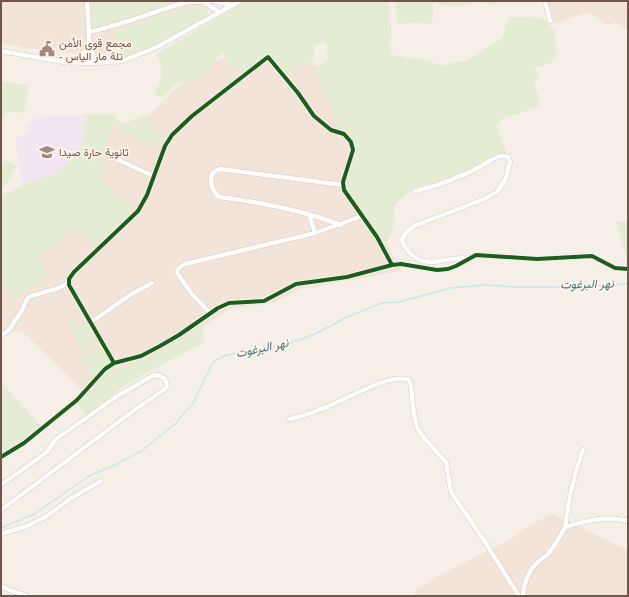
<svg xmlns="http://www.w3.org/2000/svg" width="629" height="597" viewBox="0 0 629 597" font-family="Arial,Vazirmatn,sans-serif">
<style>
.residential{fill:#f2e4d8}
.education{fill:#f1e6f1}
.green{fill:#e4ecd3}
.lines{fill:none;stroke-linecap:round;stroke-linejoin:round}
.stream{stroke:#cae7e7;stroke-width:1.5}
.street-casing{stroke:#d4cbc6;stroke-width:5.5}
.street{stroke:#fefdfc;stroke-width:4.5}
.cycleway-casing{stroke:#fff4e9;stroke-width:6}
.cycleway{stroke:#1b5e20;stroke-width:4}
.labels{text-anchor:middle;dominant-baseline:central;stroke-width:3.5;stroke-linejoin:round;paint-order:stroke}
.poi-label{font-size:11px;fill:#745449;stroke:#fff4e9;text-anchor:start}
.water-label{font-size:12px;font-style:italic;fill:#3c757a;stroke:#fff4e9}
</style>
<rect width="100%" height="100%" fill="#f6efe8"/>
<path class="residential" d="M 1,1 L 209,1 L 100,56 L 25,48 L 1,43 Z
M 547,1 L 628,1 L 628,31 L 616,23 L 607,25 L 588,12 L 555,24 Z
M 263,49 L 323,67 L 362,134 L 355,187 L 402,271 L 301,289 L 273,303 L 229,309 L 183,341 L 89,396 L 22,331 L 1,334 L 1,281 L 109,124 L 136,127 L 203,63 Z
M 551,513 L 628,550 L 628,596 L 413,596 L 416,589 L 450,570 L 505,542 Z"/>
<path class="education" d="M 44,115 L 85,115 L 86,132 L 81,146 L 74,157 L 52,176 L 22,185 L 16,140 L 28,131 L 33,117 Z"/>
<path class="green" d="M 90,1 L 186,1 C 178,3 169,4 161,6 C 148,10 103,32 92,27 Z
M 246,1 L 389,1 L 391,27 L 390,54 L 408,58 L 419,58 L 444,66 L 454,62 L 464,62 L 502,38 L 509,17 L 543,18 L 554,30 L 557,53 L 555,58 L 550,63 L 534,68 L 539,78 L 534,85 L 540,100 L 538,107 L 503,118 L 496,125 L 507,152 L 447,179 L 411,190 L 393,207 C 395,225 396,229 385,244 L 357,203 L 348,193 L 346,186 L 347,172 L 355,152 L 351,137 L 346,133 L 334,128 L 339,117 L 327,100 L 325,92 L 314,70 L 328,58 L 326,42 L 314,46 L 313,61 L 286,75 L 269,53 L 239,74 L 223,53 L 220,54 L 205,75 L 197,79 L 177,83 L 163,97 L 154,95 C 162,80 164,69 156,54 Z
M 395,1 L 495,1 L 495,6 L 479,1 L 462,6 L 449,7 L 433,2 L 433,19 L 431,24 L 421,22 L 397,24 Z
M 199,5 L 205,6 L 208,9 L 207,18 L 153,47 L 123,58 L 114,31 L 169,12 Z
M 1,82 L 29,85 L 25,110 L 22,113 C 1,111 5,112 1,130 Z
M 87,114 L 113,114 L 117,121 L 125,123 L 144,115 L 163,134 L 159,147 L 113,128 L 108,135 L 100,178 L 134,209 L 134,212 L 95,246 L 75,227 L 38,258 L 47,275 L 16,299 L 4,285 L 1,286 L 1,194 L 13,191 L 22,185 L 53,175 L 74,158 L 81,146 L 86,132 L 85,115 Z
M 5,160 L 17,166 L 3,189 L 1,188 L 1,167 Z
M 628,220 L 628,262 L 616,223 Z
M 74,321 L 77,325 L 83,325 L 88,322 L 98,339 L 81,348 L 68,324 Z
M 202,325 L 204,342 L 128,383 L 86,415 L 77,404 L 94,383 L 107,372 L 111,370 L 123,368 L 142,361 Z
M 101,344 L 111,361 C 104,365 99,372 92,378 L 80,357 Z
M 1,383 L 41,425 L 15,446 L 1,454 Z"/>
<g class="lines">
<path class="stream" d="M 1,528 L 34,514 L 89,476 L 117,464 L 143,450 L 176,423 L 194,402 L 213,362 L 224,356 L 241,352 L 285,345 L 315,334 L 347,317 L 382,303 L 399,302 L 450,288 L 486,285 L 514,287 L 560,287 L 618,285 L 628,283"/>
<defs>
<path id="street" d="M 87,1 L 89,32 L 89,47 L 93,54 L 94,63
M 213,1 L 232,5
M 545,1 L 550,21
M 204,2 L 219,12
M 89,32 C 122,25 152,12 184,3 C 193,1 201,2 209,1
M 1,51 L 64,62 L 94,63 L 122,61 L 157,47 L 240,1
M 79,63 L 82,54 L 89,47
M 108,155 L 153,176
M 415,191 C 438,186 462,177 483,165 C 490,161 500,153 508,157 L 510,162 L 506,178 L 497,192 L 484,199 L 414,226 C 410,229 403,234 402,240 C 402,243 406,248 408,251 C 427,273 449,254 469,259
M 309,214 L 315,233
M 341,225 C 302,210 260,202 219,197 C 211,190 206,172 220,169 L 343,185
M 210,313 L 192,294 L 177,273 C 177,268 181,266 185,264 L 315,233 L 362,216
M 90,323 L 130,295 L 152,283
M 1,336 L 9,330 L 22,310 L 27,299 L 31,296 L 56,289 L 69,283
M 114,363 L 69,285 L 69,279 L 74,272 L 138,211 L 147,195 L 165,146 L 172,135 L 192,116 L 268,57 L 298,93 L 314,116 L 331,130 L 344,134 L 351,142 L 353,150 L 343,182 L 344,190 L 377,237 L 392,265
M 290,419 C 304,416 318,411 331,405 C 348,398 393,372 409,380 L 411,386 L 414,415 L 418,430 L 426,440 L 446,462 L 451,492 L 485,542 L 519,596
M 1,457 L 24,443 L 77,400 L 105,369 L 114,363 L 141,356 L 160,346 L 179,335 L 218,308 L 229,303 L 264,301 L 296,284 L 347,277 L 392,265 L 401,264 L 437,270 L 448,269 L 456,266 L 476,255 L 537,259 L 592,256 L 615,268 L 628,269
M 1,485 L 47,452 L 56,439 L 69,430 L 119,395 L 152,376 L 158,375 L 165,379 L 167,386 L 165,389 L 133,411 L 1,510
M 565,527 C 569,499 573,477 583,450
M 1,534 L 27,526 L 47,516 L 70,499 L 101,481
M 1,586 L 7,589 L 27,596
M 523,596 C 524,583 528,571 538,562 C 541,559 545,557 548,554 C 555,546 560,537 565,527 C 587,521 605,515 628,521"/>
</defs>
<use href="#street" class="street-casing"/>
<use href="#street" class="street"/>
<defs>
<path id="cycleway" d="M 114,363 L 69,285 L 69,279 L 74,272 L 138,211 L 147,195 L 165,146 L 172,135 L 192,116 L 268,57 L 298,93 L 314,116 L 331,130 L 344,134 L 351,142 L 353,150 L 343,182 L 344,190 L 377,237 L 392,265
M 1,457 L 24,443 L 77,400 L 105,369 L 114,363 L 141,356 L 160,346 L 179,335 L 218,308 L 229,303 L 264,301 L 296,284 L 347,277 L 392,265 L 401,264 L 437,270 L 448,269 L 456,266 L 476,255 L 537,259 L 592,256 L 615,268 L 628,269"/>
</defs>
<use href="#cycleway" class="cycleway-casing"/>
<use href="#cycleway" class="cycleway"/>
</g>
<defs>
<symbol id="civic-bare" viewBox="-9 -9 18 18"><path d="M-.6-6.5H3V-4.5H.6V-3L4-1V1h2V6H-6V1h2V-1L-.6-3ZM-1.2 2.5V6h2.4V2.5Z" fill="#a28a81" stroke="#fff4e9" stroke-width="2.5" paint-order="stroke"/></symbol>
<symbol id="school-bare" viewBox="-9 -9 18 18"><path d="M0-5L7-2L0 1L-7-2ZM-4 1L0 2.5L4 1V4Q0 6-4 4Z" fill="#a28a81" stroke="#fff4e9" stroke-width="2.5" paint-order="stroke"/></symbol>
</defs>
<g fill-rule="evenodd">
<use href="#civic-bare" x="36" y="38" width="22" height="22"/>
<use href="#school-bare" x="36" y="141" width="22" height="22"/>
</g>
<g class="labels">
<g class="poi-label">
<text x="59" y="43">مجمع قوى الأمن<tspan x="59" dy="13">- تلة مار الياس</tspan></text>
<text x="59" y="152">ثانوية حارة صيدا</text>
</g>
<g class="water-label">
<text transform="translate(587 284) rotate(-1)">نهر البرغوت</text>
<text transform="translate(262 348) rotate(-12)">نهر البرغوت</text>
</g>
</g>
<rect width="629" height="597" fill="none" stroke="#745449" stroke-width="4"/>
</svg>
